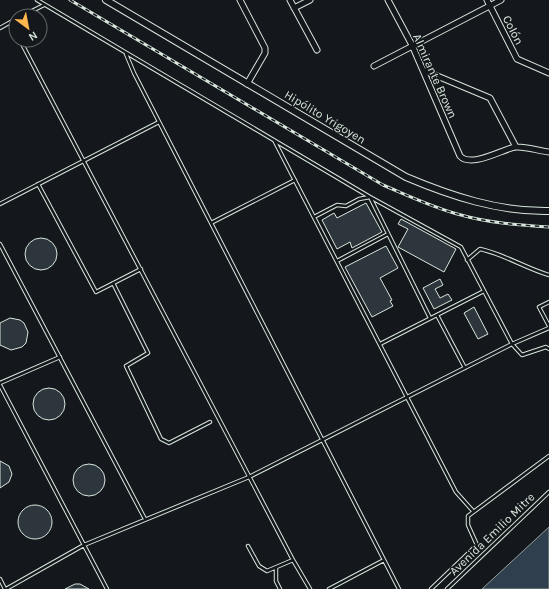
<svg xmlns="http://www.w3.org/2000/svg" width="549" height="589" viewBox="0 0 549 589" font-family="Karla,sans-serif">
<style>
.water{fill:#2f3f4d;stroke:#939e99}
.building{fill:#2c363c;stroke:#d8e6dc}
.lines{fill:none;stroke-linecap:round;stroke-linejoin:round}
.service-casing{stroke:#d8e6dc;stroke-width:4.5}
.minor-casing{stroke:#d8e6dc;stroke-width:7}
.tertiary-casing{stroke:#d8e6dc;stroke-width:8}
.service{stroke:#14181c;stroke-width:2.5}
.minor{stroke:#14181c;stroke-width:5}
.tertiary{stroke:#14181c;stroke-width:6}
.rail-casing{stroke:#d8e6dc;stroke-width:3}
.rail{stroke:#14181c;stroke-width:1.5;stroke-dasharray:4.5;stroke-linecap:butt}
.labels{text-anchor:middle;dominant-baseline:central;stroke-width:3;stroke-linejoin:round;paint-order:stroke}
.street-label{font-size:12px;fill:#d8e6dc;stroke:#14181c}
</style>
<rect width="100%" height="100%" fill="#14181c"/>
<path class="water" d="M 549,527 L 549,589 L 482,589 Z"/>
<path class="building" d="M 366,203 L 382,232 L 352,248 L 350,242 L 337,249 L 322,220 L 334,213 L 337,218 Z
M 401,219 L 456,249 L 444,272 L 398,247 L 408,229 L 398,224 Z
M25 254a16 16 0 1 1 32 0a16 16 0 1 1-32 0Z
M 386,246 L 398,268 L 380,278 L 392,300 L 390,301 L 393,306 L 372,317 L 345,267 Z
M 440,279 L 443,285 L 435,289 L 440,298 L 448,294 L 452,300 L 434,309 L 423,288 Z
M 474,307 L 488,334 L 478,339 L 464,313 Z
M 10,318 L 20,320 L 24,323 L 28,332 L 26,343 L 22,347 L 11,350 L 0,345 L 0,323 Z
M33 404a16 16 0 1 1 32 0a16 16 0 1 1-32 0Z
M 0,461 L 9,466 L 12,474 L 9,482 L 0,488 Z
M73 480a16 16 0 1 1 32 0a16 16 0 1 1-32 0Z
M18 522a17 17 0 1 1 34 0a17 17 0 1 1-34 0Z
M 75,584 L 80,584 L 89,589 L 65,589 Z"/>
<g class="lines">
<defs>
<path id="service" d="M 37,0 L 370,197 L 461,247 L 512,344 L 522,355 L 546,347 L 549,349
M 22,16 L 44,5
M 11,22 L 16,32
M 0,28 L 16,19
M 20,40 L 293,560 L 310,589
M 126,54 L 134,73 L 399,589
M 274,140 L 456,492 L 473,511
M 38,184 L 96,292 L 141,269
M 0,204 L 159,122
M 314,217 L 337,205 L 346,206 L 359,199 L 370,197 L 430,318
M 211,223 L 295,180
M 0,244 L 145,519
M 467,260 L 480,249 C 504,254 525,268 549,275
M 337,261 L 388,234
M 113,283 L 148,353 L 126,366 L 161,439 L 169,443 L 210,422
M 549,302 L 539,307 L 549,326
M 437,315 L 465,368
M 380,344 L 484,291
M 0,383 L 60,357
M 0,385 L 107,589
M 248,546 L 259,566 L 267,571 L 293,560
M 276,568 L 276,581 L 280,589
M 0,579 L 5,589
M 6,589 L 84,545 L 249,477 L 512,344 L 549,328
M 329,589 L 384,560
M 431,589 L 477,545 L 468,525 L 468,516 L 549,456
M 447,589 L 549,492"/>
<path id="minor" d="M 240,0 L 265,48 L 265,53 L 247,84
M 290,0 L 317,50
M 388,0 L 412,45 L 460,156 C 471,168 501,150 515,147 C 525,146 539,151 549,152
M 487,0 L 517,59 L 549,73
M 294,8 L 310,0
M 374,66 L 501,0
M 423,70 L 490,98 L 516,147"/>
<path id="tertiary" d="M 106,0 L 406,177 C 451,196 499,212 549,211"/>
</defs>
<use href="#service" class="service-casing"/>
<use href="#minor" class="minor-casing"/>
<use href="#tertiary" class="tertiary-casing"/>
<use href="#service" class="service"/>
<use href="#minor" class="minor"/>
<use href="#tertiary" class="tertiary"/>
<defs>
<path id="rail" d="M 70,0 L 383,185 C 409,196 434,208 461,215 C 489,223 519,225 549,227"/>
</defs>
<use href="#rail" class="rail-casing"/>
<use href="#rail" class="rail"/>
</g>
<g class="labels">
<g class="street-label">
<text transform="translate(513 30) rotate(63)">Colón</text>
<text transform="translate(435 76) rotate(66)">Almirante Brown</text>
<text transform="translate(325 117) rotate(31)">Hipólito Yrigoyen</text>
<text transform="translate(492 534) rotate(-44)">Avenida Emilio Mitre</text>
</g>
</g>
<g transform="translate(28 28) rotate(148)"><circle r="19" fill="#14181c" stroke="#626a69"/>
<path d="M0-3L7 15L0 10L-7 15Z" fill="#ffb74d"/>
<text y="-6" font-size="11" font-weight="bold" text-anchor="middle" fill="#d8e6dc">N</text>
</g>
</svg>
